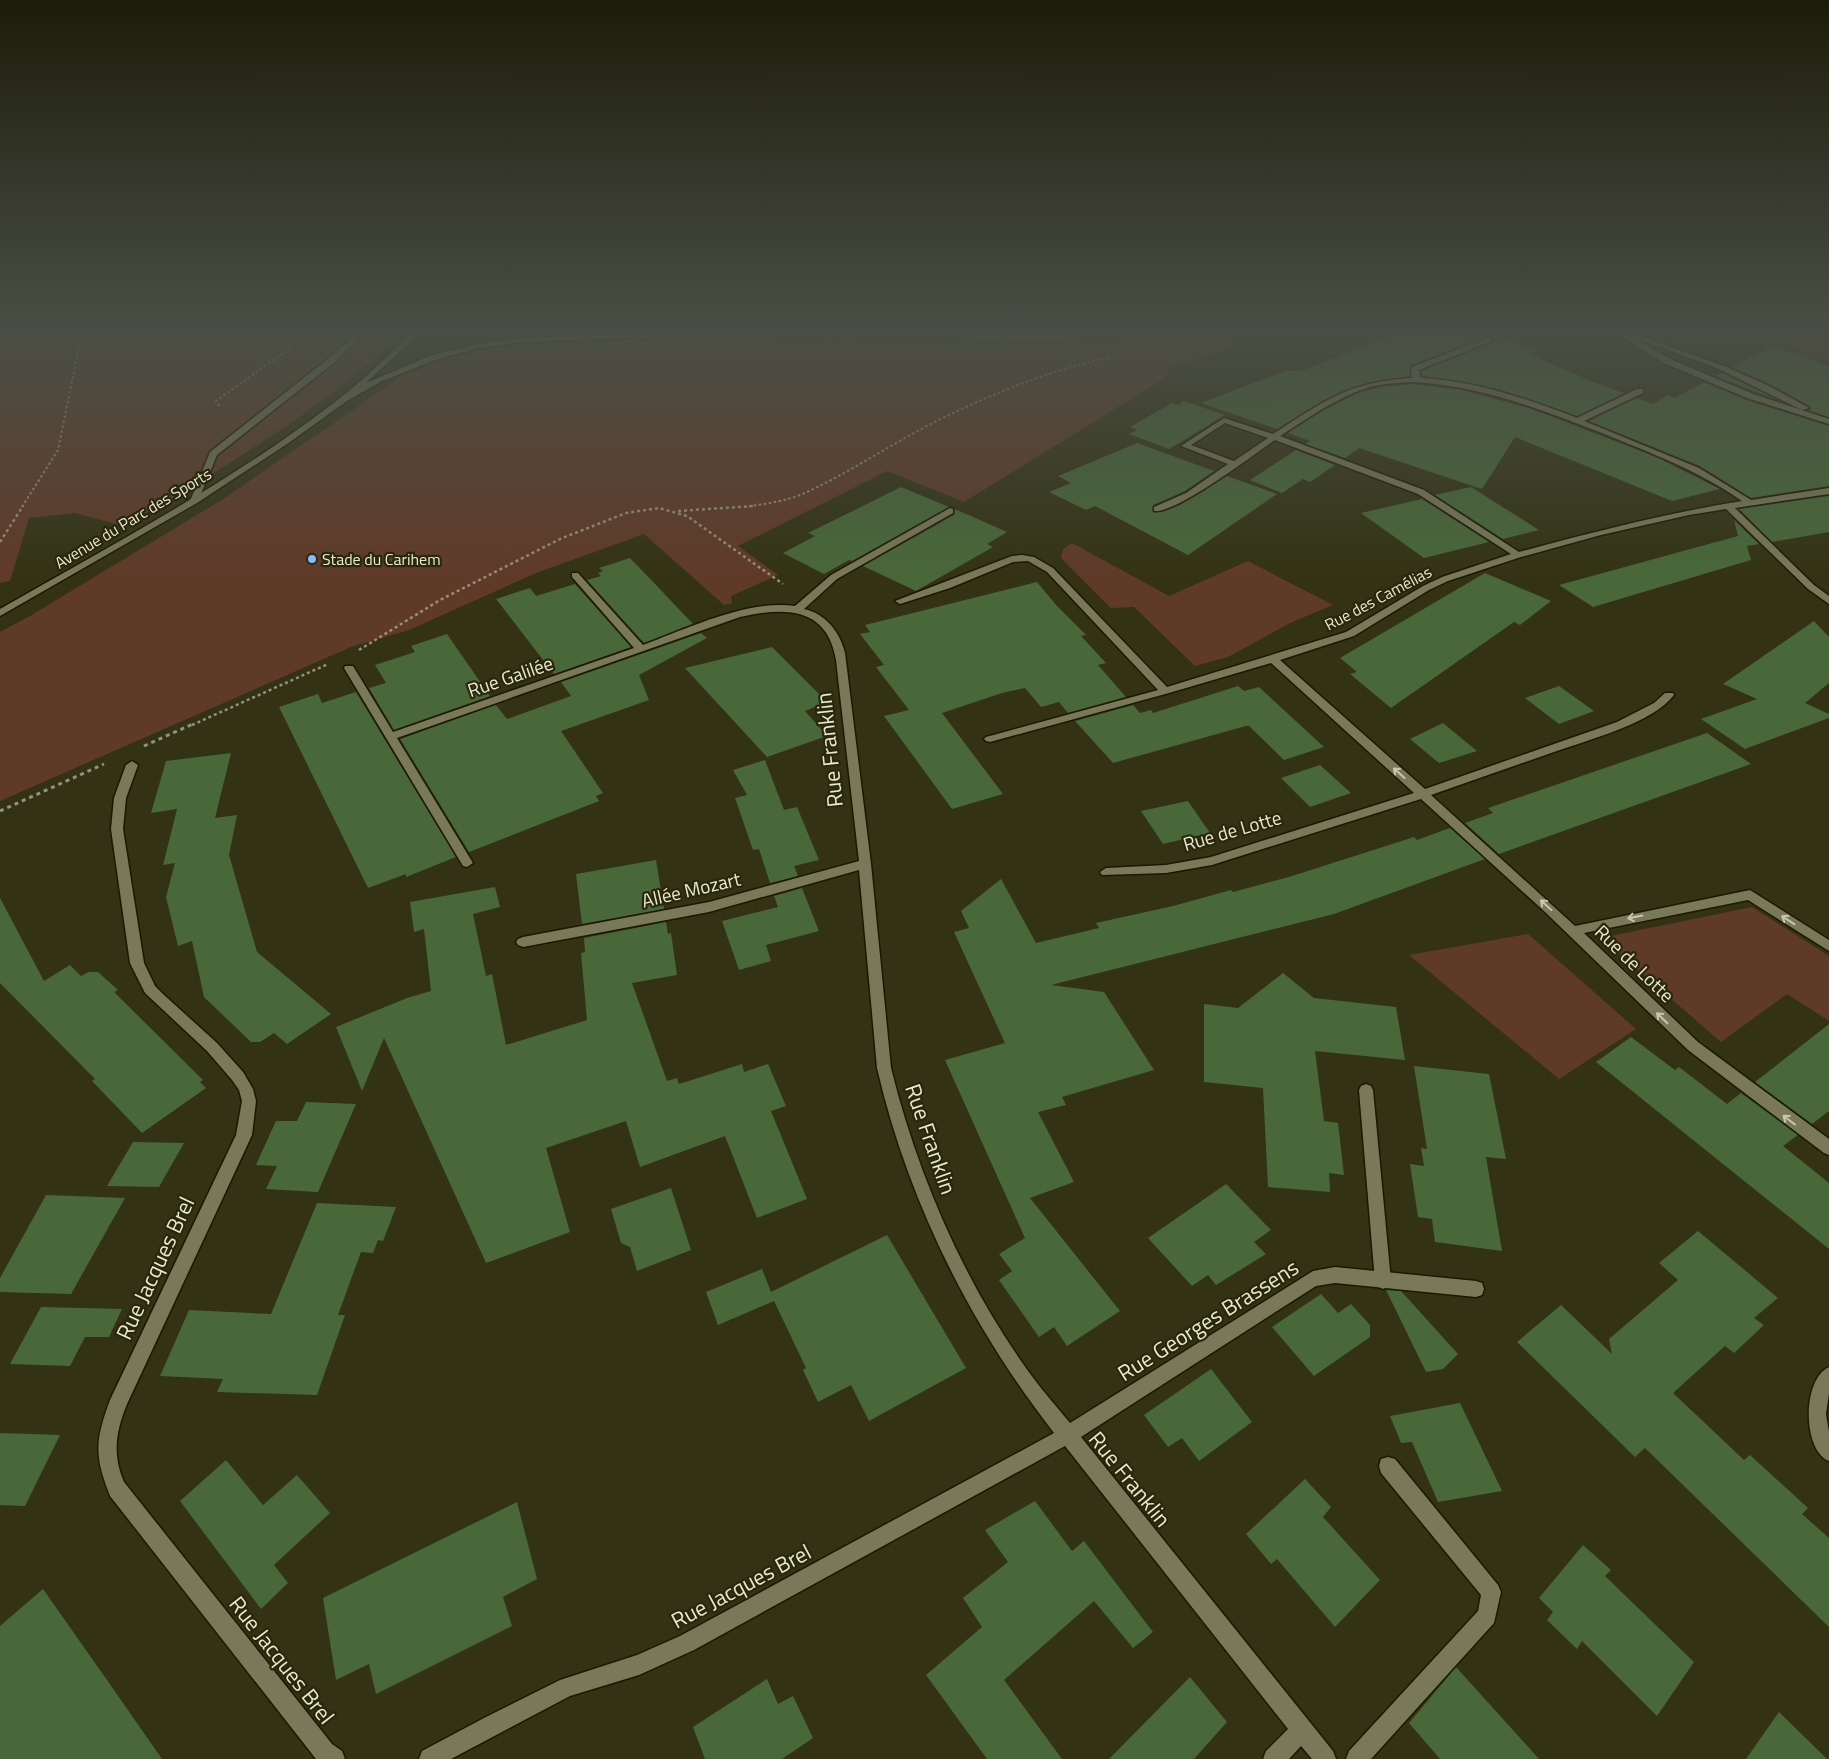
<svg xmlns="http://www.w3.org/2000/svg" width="1829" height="1759" viewBox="0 0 1829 1759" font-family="'Titillium Web',sans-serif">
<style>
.built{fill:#3a3811}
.green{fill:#603a28}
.building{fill:#486839}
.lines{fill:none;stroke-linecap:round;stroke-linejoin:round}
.lane-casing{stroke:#1b1900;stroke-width:3}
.street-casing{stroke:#1b1900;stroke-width:3}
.secondary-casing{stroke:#1b1900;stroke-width:3}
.path-far2{stroke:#93927b;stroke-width:2;stroke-dasharray:2.5 2.5;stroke-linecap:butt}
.path-far1{stroke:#93927b;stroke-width:2.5;stroke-dasharray:3 3;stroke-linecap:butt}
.path{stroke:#93927b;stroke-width:3;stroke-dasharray:4 4;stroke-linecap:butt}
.lane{fill:#797858;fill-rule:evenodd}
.street{fill:#797858;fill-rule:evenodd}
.secondary{fill:#797858;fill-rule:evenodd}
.oneway{stroke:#c7c6b0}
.poi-dot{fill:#8abafc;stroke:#292809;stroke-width:2}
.labels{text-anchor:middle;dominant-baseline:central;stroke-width:4.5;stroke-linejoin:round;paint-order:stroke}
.far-street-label{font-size:16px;fill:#e8e8d6;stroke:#292809}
.far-poi-label{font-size:16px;fill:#e8e8d6;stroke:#292809;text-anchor:start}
.street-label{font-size:19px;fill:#e8e8d6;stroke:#292809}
.near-street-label{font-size:22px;fill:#e8e8d6;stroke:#292809}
</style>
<rect width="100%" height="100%" fill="#333214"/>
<path class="built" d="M 1658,332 L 1829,332 L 1829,407 Z"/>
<path class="green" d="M 0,332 L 406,332 C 367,365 328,398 286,426 C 233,462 179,495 124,526 L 75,513 L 29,518 L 10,581 L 0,583 Z
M 1790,332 L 1829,332 L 1829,360 L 1772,337 Z
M 1213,334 L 1237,346 L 1169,367 L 1168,376 L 964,502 L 887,471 L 738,546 L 778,575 L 731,596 L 732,603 L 724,605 L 644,534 L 536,573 L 409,630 L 351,647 L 0,801 L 0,632 L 30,616 L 223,499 L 404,375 L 438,361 L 474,351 L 559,342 L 729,341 L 958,345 L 1112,343 Z
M 1072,543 L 1169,596 L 1248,561 L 1333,605 L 1290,623 L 1228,657 L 1195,666 L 1134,607 L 1111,608 L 1061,558 L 1063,549 Z
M 1752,907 L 1829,956 L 1829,1021 L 1787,994 L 1721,1042 L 1601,938 Z
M 1528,934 L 1636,1029 L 1559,1079 L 1409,955 Z"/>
<path class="building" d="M 1401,332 L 1487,332 L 1537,351 L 1529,354 L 1593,382 L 1624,393 L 1577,416 L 1501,390 L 1461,381 L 1422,376 L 1421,371 L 1493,343 L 1493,336 L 1489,335 L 1411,365 L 1410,376 L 1371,382 L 1338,393 L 1277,429 L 1201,403 L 1285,371 L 1301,371 Z
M 1774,345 L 1829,367 L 1829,417 L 1808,410 L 1811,409 L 1810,406 L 1768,383 L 1732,367 Z
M 1722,373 L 1778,400 L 1715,376 Z
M 1704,382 L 1746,400 L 1829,426 L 1829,486 L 1751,498 L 1700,466 L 1589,421 L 1637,398 L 1653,404 L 1668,395 L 1675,398 Z
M 1413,384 L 1462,390 L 1532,409 L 1656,457 L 1720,489 L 1672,501 L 1515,437 L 1482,489 L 1359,448 L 1345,458 L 1305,444 L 1310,441 L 1288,433 L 1324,410 L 1358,393 L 1381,387 Z
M 1184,401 L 1225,415 L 1169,449 L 1129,434 L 1137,430 L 1130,427 L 1172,403 L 1178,405 Z
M 1137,443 L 1214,471 L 1185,491 L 1153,505 L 1153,512 L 1165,511 L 1180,505 L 1227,476 L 1277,494 L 1188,555 L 1095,506 L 1086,510 L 1049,492 L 1071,483 L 1058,476 Z
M 1296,450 L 1335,465 L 1310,482 L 1303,479 L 1282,493 L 1250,480 Z
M 901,487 L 949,507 L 852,561 L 849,560 L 824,574 L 783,553 L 815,536 L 808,533 Z
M 1471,487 L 1539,530 L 1503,539 L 1435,495 Z
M 1829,496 L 1829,532 L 1772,542 L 1739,509 Z
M 1422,499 L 1489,542 L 1424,558 L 1361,513 Z
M 955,509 L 1007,532 L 987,544 L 993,547 L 916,591 L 863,566 L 954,515 Z
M 1734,520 L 1759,544 L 1747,546 L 1751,560 L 1593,607 L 1559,585 L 1738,536 Z
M 630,558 L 657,586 L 693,624 L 644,643 L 587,580 L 601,576 L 598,573 L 603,571 L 599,568 Z
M 1485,573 L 1551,601 L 1520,625 L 1514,622 L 1391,708 L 1350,674 L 1357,672 L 1340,658 Z
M 1037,582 L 1057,606 L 1086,635 L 1081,636 L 1106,663 L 1098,665 L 1126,697 L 1068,713 L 1059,702 L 1041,707 L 1025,688 L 1002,693 L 942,713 L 1003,794 L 952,809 L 884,716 L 909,710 L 876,667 L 884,665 L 860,634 L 870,632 L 865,625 Z
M 575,584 L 631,647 L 554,674 L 496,599 L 530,588 L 536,596 Z
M 1814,621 L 1829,637 L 1829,683 L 1805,703 L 1829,714 L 1829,718 L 1745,749 L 1701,719 L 1757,699 L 1723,684 Z
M 701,633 L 707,638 L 639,675 L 649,700 L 561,731 L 603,793 L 596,796 L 599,801 L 469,852 L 400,739 L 496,705 L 507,719 L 571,696 L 561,682 Z
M 447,634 L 490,696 L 394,730 L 369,688 L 386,683 L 375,665 L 415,652 L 411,646 Z
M 772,647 L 827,702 L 805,711 L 827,736 L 767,757 L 685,668 Z
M 1238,686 L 1244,691 L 1259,687 L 1324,747 L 1284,760 L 1249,726 L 1246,726 L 1113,763 L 1075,721 L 1133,705 L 1140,713 L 1151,710 L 1153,713 Z
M 1559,686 L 1594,711 L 1559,724 L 1525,698 Z
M 356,692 L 456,857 L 406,877 L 406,874 L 368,888 L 279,707 L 318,694 L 322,703 Z
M 1443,723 L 1477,751 L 1439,763 L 1410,739 Z
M 1707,733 L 1751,764 L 1499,854 L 1465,823 L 1493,813 L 1488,808 Z
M 231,753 L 215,818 L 237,815 L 229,855 L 257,952 L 331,1014 L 287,1044 L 274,1033 L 260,1042 L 251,1042 L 204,997 L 192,941 L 178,946 L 166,897 L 175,863 L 163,865 L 177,809 L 151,813 L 166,761 Z
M 765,760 L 784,810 L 797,807 L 819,860 L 794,866 L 798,876 L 770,883 L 759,849 L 753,850 L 735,798 L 747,795 L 733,770 Z
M 1320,765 L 1351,793 L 1310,807 L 1281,778 Z
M 1188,801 L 1210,833 L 1163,844 L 1141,811 Z
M 1450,828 L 1485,859 L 1334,914 L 1051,985 L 1104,992 L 1154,1070 L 1062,1097 L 1066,1105 L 1038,1112 L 1074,1182 L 1030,1198 L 1120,1311 L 1067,1346 L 1054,1327 L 1039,1337 L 999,1280 L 1012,1271 L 999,1254 L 1025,1238 L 945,1060 L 1005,1043 L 954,932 L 969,928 L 961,911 L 1001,879 L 1036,943 L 1099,928 L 1096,923 L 1173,906 L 1231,890 L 1233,892 L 1289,877 L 1414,837 L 1417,840 Z
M 656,860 L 664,909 L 582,924 L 576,874 Z
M 495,887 L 500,907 L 473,914 L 486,976 L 492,974 L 506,1045 L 587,1020 L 581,953 L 585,952 L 584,938 L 666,922 L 668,934 L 671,933 L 677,975 L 632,983 L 667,1081 L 677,1078 L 679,1084 L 742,1064 L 744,1072 L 768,1064 L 786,1106 L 771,1111 L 807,1199 L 757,1218 L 725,1136 L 640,1167 L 626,1121 L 546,1148 L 570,1232 L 486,1263 L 384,1038 L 362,1091 L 336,1027 L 407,998 L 431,991 L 424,929 L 414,932 L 410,902 Z
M 802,888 L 819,931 L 766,945 L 771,961 L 739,970 L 722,921 L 778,907 L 774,896 Z
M 0,898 L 44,981 L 70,965 L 81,976 L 89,972 L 98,972 L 118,990 L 114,992 L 203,1080 L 200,1082 L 206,1088 L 142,1133 L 92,1081 L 95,1079 L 0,983 Z
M 1283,973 L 1314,998 L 1396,1007 L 1405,1060 L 1315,1051 L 1324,1121 L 1338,1123 L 1344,1175 L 1329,1173 L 1330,1192 L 1268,1187 L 1263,1088 L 1204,1082 L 1204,1004 L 1238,1008 Z
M 1829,1024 L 1829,1111 L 1812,1124 L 1755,1082 Z
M 1631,1037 L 1675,1070 L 1679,1067 L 1727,1104 L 1741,1093 L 1798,1135 L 1783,1146 L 1829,1183 L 1829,1249 L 1596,1062 Z
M 1414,1066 L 1489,1074 L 1506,1159 L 1486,1157 L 1502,1251 L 1435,1242 L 1432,1219 L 1418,1217 L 1410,1164 L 1424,1166 L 1421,1148 L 1427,1149 Z
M 306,1102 L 356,1104 L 318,1192 L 266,1189 L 277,1166 L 256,1165 L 265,1145 L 276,1121 L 297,1121 Z
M 133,1142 L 184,1143 L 159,1187 L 107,1186 Z
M 1226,1184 L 1271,1230 L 1254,1242 L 1266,1254 L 1216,1285 L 1208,1275 L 1192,1286 L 1148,1238 Z
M 671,1188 L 691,1250 L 637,1271 L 630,1247 L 621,1243 L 611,1209 Z
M 46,1195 L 125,1198 L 71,1294 L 0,1292 L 0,1278 Z
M 317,1203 L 396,1207 L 383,1241 L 378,1240 L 373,1253 L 361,1252 L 338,1315 L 345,1315 L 317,1395 L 217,1392 L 223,1379 L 160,1376 L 189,1310 L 271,1314 Z
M 1698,1231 L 1778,1298 L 1754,1318 L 1764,1325 L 1748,1340 L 1734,1353 L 1725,1346 L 1673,1393 L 1744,1460 L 1750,1455 L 1808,1508 L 1802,1514 L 1829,1538 L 1829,1627 L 1645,1448 L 1635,1457 L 1517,1342 L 1561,1305 L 1612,1354 L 1609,1339 L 1678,1280 L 1659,1263 Z
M 887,1235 L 966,1368 L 869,1421 L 851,1385 L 818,1402 L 803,1370 L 806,1368 L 774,1301 L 718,1325 L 706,1292 L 762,1269 L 771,1292 Z
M 1386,1290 L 1401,1291 L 1458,1354 L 1443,1369 L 1426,1372 Z
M 1321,1294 L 1338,1313 L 1351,1304 L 1370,1325 L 1370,1337 L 1314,1376 L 1272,1327 Z
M 41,1307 L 122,1309 L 109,1337 L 85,1337 L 70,1366 L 10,1364 Z
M 1211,1369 L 1252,1422 L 1199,1461 L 1182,1438 L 1168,1447 L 1144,1415 Z
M 1460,1403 L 1502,1491 L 1438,1502 L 1412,1442 L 1401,1443 L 1390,1416 Z
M 0,1433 L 60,1435 L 25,1506 L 0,1505 Z
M 226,1460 L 263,1505 L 297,1475 L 330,1513 L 274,1565 L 288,1583 L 261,1609 L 180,1501 Z
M 1305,1479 L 1331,1507 L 1323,1517 L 1380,1580 L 1335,1627 L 1277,1559 L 1271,1564 L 1246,1534 Z
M 1035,1501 L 1072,1551 L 1084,1541 L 1153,1632 L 1133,1648 L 1094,1601 L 1004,1680 L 1062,1759 L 987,1759 L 926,1675 L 982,1627 L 963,1598 L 1008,1562 L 985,1530 Z
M 517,1502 L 537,1579 L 503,1597 L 512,1626 L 376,1694 L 369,1664 L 336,1680 L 323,1598 Z
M 1583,1545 L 1611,1570 L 1605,1576 L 1694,1662 L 1657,1716 L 1582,1641 L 1577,1649 L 1547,1620 L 1553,1612 L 1539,1598 Z
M 43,1589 L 107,1680 L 162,1759 L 0,1759 L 0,1626 Z
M 1456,1667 L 1539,1759 L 1440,1759 L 1409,1723 Z
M 1190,1677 L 1227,1722 L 1194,1759 L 1109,1759 Z
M 767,1679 L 778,1704 L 793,1696 L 813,1738 L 782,1759 L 705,1759 L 693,1727 Z
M 1779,1712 L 1827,1759 L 1746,1759 Z"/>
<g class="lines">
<defs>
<path id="lane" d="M 358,332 L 366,332 L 335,362 L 217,455 L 198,501 L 191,503 L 190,501 L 210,452 L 329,358 Z
M 1366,1084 L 1371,1086 L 1373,1090 L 1391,1281 L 1389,1286 L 1383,1289 L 1377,1286 L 1375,1281 L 1359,1090 L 1361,1086 Z
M 1388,1457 L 1395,1459 L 1498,1585 L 1501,1592 L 1494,1623 L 1371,1759 L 1346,1759 L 1349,1751 L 1478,1611 L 1481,1595 L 1381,1473 L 1379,1466 L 1381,1459 Z"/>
<path id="street" d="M 1489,337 L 1492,337 L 1492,341 L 1419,370 L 1421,378 C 1475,381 1526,398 1577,418 L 1637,389 L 1643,389 L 1643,393 L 1584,421 L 1699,468 L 1751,500 L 1829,488 L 1829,494 L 1735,508 L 1814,585 L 1829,596 L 1829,604 L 1808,589 L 1726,509 L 1689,515 L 1601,535 L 1521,557 L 1448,581 L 1429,590 L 1354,636 L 1280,660 L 1425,789 L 1617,722 L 1654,703 L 1665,693 L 1673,693 L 1674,695 C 1653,723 1588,740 1554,752 C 1513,766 1472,781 1431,795 L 1575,926 L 1750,890 L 1829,940 L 1829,951 L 1748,900 L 1584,933 L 1698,1042 L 1829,1139 L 1829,1155 L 1824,1153 L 1688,1050 L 1545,912 L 1421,799 L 1212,865 L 1166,873 L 1102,875 L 1100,872 L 1106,868 L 1166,865 L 1211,857 L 1414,793 L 1271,663 L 1169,693 L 990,742 L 986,741 L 984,739 L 986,737 L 1158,690 L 1047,572 L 1028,561 L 1013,562 L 950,588 L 900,604 L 895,601 L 1012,556 L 1022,555 L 1034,557 L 1053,568 L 1167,687 L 1346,632 L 1423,586 L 1442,577 L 1511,554 L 1418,494 L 1275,440 C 1253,455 1176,514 1154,511 L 1154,507 L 1186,493 L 1228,464 L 1181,446 L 1224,418 L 1273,434 C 1324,401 1350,381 1413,378 L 1411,375 L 1412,367 ZM 1413,382 C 1482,386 1539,409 1602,433 C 1651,453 1699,471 1742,501 C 1667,513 1593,532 1519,552 L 1424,490 L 1280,436 C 1308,418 1337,397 1370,387 C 1384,383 1398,383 1413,382 ZM 1225,423 L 1268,438 L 1234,461 L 1191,445 Z
M 950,508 L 953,509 L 953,513 L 837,579 L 804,609 C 826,614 840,632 845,653 L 871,864 L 891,1068 C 918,1177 967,1289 1034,1379 C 1045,1394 1058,1408 1070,1423 L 1313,1271 L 1335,1267 L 1476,1281 L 1482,1283 L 1484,1289 L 1482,1295 L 1476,1297 L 1335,1283 L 1316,1286 L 1081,1437 L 1333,1751 L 1336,1759 L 1312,1759 L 1301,1746 L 1289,1759 L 1263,1759 L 1266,1751 L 1288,1729 L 1065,1446 L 694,1650 L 639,1675 L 570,1696 L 451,1759 L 419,1759 L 422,1751 L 484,1718 L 560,1680 L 637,1655 L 680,1636 L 1054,1433 C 970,1325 908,1201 877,1068 L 859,870 L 709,912 L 523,947 L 518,945 L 516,942 L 518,939 L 523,937 L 709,902 L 859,861 L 836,660 C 827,606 784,607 740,617 L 397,738 L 473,863 L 467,867 L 463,866 L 344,668 L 345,666 L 353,666 L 393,732 L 634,648 L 572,577 L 572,573 L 578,573 L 643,645 C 686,629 749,599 795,606 L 831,575 Z
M 132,761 L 138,765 L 126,798 L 123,829 L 144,963 L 155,986 L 164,995 L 217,1043 L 243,1072 L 253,1089 L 256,1101 L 252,1135 L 127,1404 C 116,1431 112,1454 124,1482 L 332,1744 L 342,1751 L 345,1759 L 316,1759 L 110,1496 C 94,1455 95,1441 110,1400 L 236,1135 L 242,1101 L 239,1090 L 232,1080 L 207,1051 L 145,993 L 130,963 L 111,829 L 114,798 L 126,765 Z
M 1829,1367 L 1829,1393 L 1826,1414 L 1829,1432 L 1829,1461 C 1802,1450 1802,1379 1829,1367 Z"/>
<path id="secondary" d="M 413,332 L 421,332 L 366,383 L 429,356 L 478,344 L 522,338 L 666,332 L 1155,332 L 1059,338 L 707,335 L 522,342 L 478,348 L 435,360 L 380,382 L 347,401 L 287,444 L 197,503 L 0,616 L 0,609 C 115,543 235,480 340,398 C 366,378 389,354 413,332 Z
M 1614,332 L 1623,332 L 1670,359 L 1753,394 L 1829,419 L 1829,424 L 1747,398 L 1664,363 Z
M 1635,334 L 1724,366 L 1767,385 L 1809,408 L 1802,410 L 1719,369 L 1633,337 L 1631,336 Z"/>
</defs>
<use href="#lane" class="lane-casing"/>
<use href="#street" class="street-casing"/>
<use href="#secondary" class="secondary-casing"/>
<path class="path-far2" d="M 219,406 L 216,401 L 289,349 L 287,341 L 299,332
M 22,507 L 58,450 L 82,332
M 744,507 C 765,504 788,501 807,492 C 848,473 887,447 927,426 C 985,396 1045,372 1109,357"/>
<path class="path-far1" d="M 678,511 L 753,506
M 0,542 L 23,506
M 359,650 L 440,600 L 560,539 L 626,513 L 659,508 L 687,516 L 783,584
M 192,725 L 328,664"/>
<path class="path" d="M 144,746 L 195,723
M 0,811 L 104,764"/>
<use href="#lane" class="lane"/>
<use href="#street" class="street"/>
<use href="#secondary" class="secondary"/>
</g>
<defs><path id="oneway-shaft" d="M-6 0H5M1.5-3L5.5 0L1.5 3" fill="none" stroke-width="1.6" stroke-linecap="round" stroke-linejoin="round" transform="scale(1.25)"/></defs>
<g class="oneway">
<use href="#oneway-shaft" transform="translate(1399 773) rotate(-138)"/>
<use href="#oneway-shaft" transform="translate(1546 905) rotate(-137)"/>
<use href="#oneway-shaft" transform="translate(1635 917) rotate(169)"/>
<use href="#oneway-shaft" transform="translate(1788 920) rotate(-147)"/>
<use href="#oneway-shaft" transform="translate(1662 1018) rotate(-136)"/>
<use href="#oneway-shaft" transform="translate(1789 1120) rotate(-143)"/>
</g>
<linearGradient id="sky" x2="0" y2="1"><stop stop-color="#1c1c0b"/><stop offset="0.57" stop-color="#4a4f45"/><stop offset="1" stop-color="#4a4f45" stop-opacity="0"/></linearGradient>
<rect width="1829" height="579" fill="url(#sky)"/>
<circle class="poi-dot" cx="312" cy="559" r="5"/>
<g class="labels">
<g class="far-street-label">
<text transform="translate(133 518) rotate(-31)">Avenue du Parc des Sports</text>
<text transform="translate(1378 598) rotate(-28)">Rue des Camélias</text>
</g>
<g class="far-poi-label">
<text x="322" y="559">Stade du Carihem</text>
</g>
<g class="street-label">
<text transform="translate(510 676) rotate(-19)">Rue Galilée</text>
<text transform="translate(1232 830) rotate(-16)">Rue de Lotte</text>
<text transform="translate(691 889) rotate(-13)">Allée Mozart</text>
<text transform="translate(1635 963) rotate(44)">Rue de Lotte</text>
</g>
<g class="near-street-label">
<text transform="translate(829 750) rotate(-96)">Rue Franklin</text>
<text transform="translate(931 1139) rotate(71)">Rue Franklin</text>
<text transform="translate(155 1268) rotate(-65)">Rue Jacques Brel</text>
<text transform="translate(1208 1320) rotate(-32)">Rue Georges Brassens</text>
<text transform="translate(1130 1479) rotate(51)">Rue Franklin</text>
<text transform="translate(741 1586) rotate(-28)">Rue Jacques Brel</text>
<text transform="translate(282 1660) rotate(52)">Rue Jacques Brel</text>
</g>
</g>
</svg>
